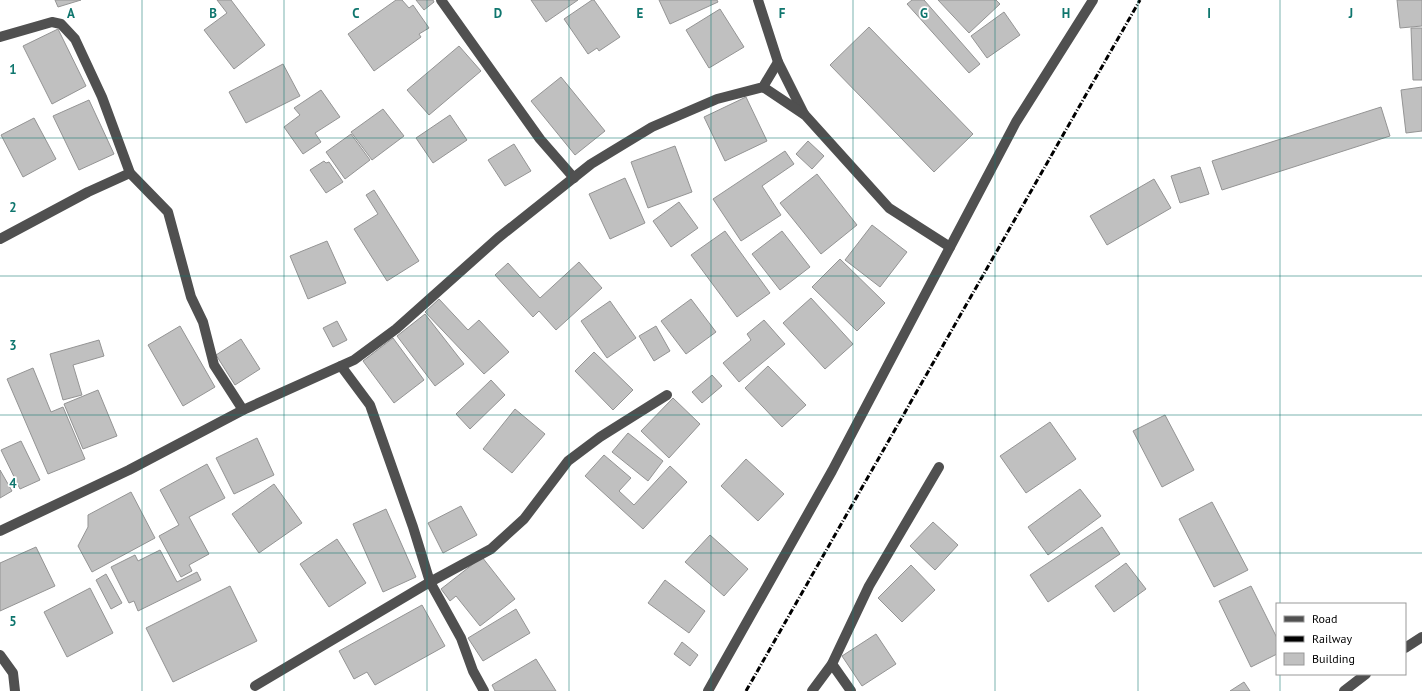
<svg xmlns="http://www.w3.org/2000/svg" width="1422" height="691" viewBox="0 0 1422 691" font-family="'PT Sans',sans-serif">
	<rect width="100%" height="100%" fill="#fff"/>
	<g fill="#c0c0c0" stroke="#949494">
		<polygon points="55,0 81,0 58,7"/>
		<polygon points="217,0 231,0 265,45 234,69 204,30 227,13"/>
		<polygon points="396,0 402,0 409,8 413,5 429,28 419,34 421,37 374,71 348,34"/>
		<polygon points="416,0 433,0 434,2 424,10"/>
		<polygon points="531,0 578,0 546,22"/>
		<polygon points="592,0 594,0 620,37 599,51 597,48 588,54 564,19"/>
		<polygon points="659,0 717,0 718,2 670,24"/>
		<polygon points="912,0 924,0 980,64 969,73 907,4"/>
		<polygon points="938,0 996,0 1000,4 969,33"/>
		<polygon points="1397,0 1422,0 1422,26 1400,28"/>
		<polygon points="720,9 744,47 709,68 686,30"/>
		<polygon points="1004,12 1020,35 987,58 971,36"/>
		<polygon points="869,27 973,134 934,172 830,65"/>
		<polygon points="1411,28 1422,28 1422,80 1413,80"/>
		<polygon points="58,29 86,86 52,104 23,46"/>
		<polygon points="459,46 481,71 429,115 407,90"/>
		<polygon points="283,64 300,96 246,123 229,92"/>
		<polygon points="561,77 605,131 575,155 531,101"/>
		<polygon points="1422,87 1422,131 1406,133 1401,90"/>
		<polygon points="321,90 340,117 315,133 321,142 303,154 284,127 300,115 294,108"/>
		<polygon points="746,97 767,141 725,161 704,117"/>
		<polygon points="89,100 114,154 79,170 53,116"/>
		<polygon points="1381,107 1390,136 1222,190 1212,161"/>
		<polygon points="383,109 404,136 372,160 351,132"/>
		<polygon points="450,115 467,140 433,163 416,138"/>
		<polygon points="34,118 56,159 23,177 1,135"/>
		<polygon points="351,134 370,160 345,179 326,152"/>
		<polygon points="808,141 824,156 812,169 796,154"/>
		<polygon points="514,144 531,171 505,186 488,160"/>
		<polygon points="675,146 692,192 648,208 631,162"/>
		<polygon points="785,151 794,164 762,186 781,215 741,241 713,199"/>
		<polygon points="324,161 326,163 329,162 343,182 326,193 310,170"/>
		<polygon points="1200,167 1209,194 1180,203 1171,176"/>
		<polygon points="817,174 857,225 821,254 780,203"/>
		<polygon points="625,178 645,223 610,239 589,194"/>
		<polygon points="1154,179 1171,208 1107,245 1090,216"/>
		<polygon points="374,190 419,261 387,281 354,229 378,214 366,195"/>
		<polygon points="679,202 698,228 671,247 653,221"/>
		<polygon points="872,225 907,252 880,287 845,260"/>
		<polygon points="725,231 770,293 737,317 691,255"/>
		<polygon points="782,231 810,267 780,290 752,254"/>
		<polygon points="327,241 346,283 308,299 290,256"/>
		<polygon points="840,259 885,303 857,331 812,287"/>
		<polygon points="579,262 602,288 556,330 539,311 533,317 495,275 508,263 540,298"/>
		<polygon points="811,298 853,344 825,369 783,323"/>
		<polygon points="439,299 468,330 479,320 509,352 484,374 425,312"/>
		<polygon points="691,299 716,332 686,354 661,321"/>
		<polygon points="610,301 636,338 607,358 581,321"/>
		<polygon points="425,314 464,364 435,386 397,336"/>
		<polygon points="764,320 785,344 739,382 723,363 751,340 747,334"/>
		<polygon points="337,321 347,340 333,347 323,328"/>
		<polygon points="180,326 215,387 183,406 148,345"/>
		<polygon points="656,326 670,351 654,361 639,336"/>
		<polygon points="393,338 424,380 394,403 363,361"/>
		<polygon points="241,339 260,369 235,385 216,355"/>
		<polygon points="99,340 104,356 73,365 82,395 63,400 50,354"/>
		<polygon points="594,352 633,390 613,410 575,371"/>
		<polygon points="768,366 806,405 782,427 745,388"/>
		<polygon points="33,368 51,412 63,407 85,459 48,474 7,379"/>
		<polygon points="712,375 722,386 702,403 692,392"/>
		<polygon points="491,380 505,395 470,429 456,414"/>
		<polygon points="98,390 117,436 83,449 64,404"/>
		<polygon points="673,398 700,424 669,458 641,431"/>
		<polygon points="515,409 545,434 512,473 483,449"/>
		<polygon points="1165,415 1194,470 1162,487 1133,431"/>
		<polygon points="1050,422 1076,459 1026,493 1000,456"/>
		<polygon points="628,433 663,461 648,481 612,452"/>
		<polygon points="257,438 274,475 234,494 216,458"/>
		<polygon points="21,441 40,480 20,489 1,450"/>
		<polygon points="604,455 631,478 619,491 634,505 670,466 687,482 643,529 585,476"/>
		<polygon points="746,459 784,494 758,521 721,486"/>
		<polygon points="207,464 225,498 189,517 209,554 189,565 192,571 181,577 159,536 179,525 160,490"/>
		<polygon points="0,470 12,491 0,498"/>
		<polygon points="274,484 302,523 259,553 232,514"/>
		<polygon points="1080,489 1101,516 1048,555 1028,527"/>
		<polygon points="131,492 155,538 92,572 78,546 88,527 88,515"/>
		<polygon points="1212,502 1248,570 1214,587 1179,519"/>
		<polygon points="461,506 477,535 443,553 428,523"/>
		<polygon points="386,509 416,577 383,592 353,524"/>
		<polygon points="933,522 958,545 935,570 910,546"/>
		<polygon points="1102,527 1120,554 1048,602 1030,575"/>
		<polygon points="710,535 748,569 724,596 685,562"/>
		<polygon points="337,539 366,583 329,607 300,564"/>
		<polygon points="36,547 55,586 0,611 0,563"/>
		<polygon points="160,550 177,582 197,572 201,580 138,611 134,601 129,603 111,567 135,555 138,561"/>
		<polygon points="482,557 515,599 480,626 456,596 450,601 441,589"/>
		<polygon points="1126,563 1146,589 1114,612 1095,586"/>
		<polygon points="911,565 935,590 902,622 878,598"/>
		<polygon points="106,574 122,603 111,609 96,580"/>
		<polygon points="665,580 705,611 689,633 648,603"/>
		<polygon points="230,586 257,641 173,682 146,628"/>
		<polygon points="1251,586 1277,638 1277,654 1251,667 1219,601"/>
		<polygon points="90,588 113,633 67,657 44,612"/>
		<polygon points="422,605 445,646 375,685 367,672 354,679 339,651"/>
		<polygon points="516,609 530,633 483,661 468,638"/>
		<polygon points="876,634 896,664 862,686 842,656"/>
		<polygon points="682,642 698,655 690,666 674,654"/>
		<polygon points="536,659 556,691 495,691 492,685"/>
		<polygon points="1244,682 1250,691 1230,691"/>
	</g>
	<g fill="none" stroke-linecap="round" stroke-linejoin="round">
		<g stroke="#505050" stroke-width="10">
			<polyline points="441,0 540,139 574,178"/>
			<polyline points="758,0 778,62 804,114"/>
			<polyline points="0,37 52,22 61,24 75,39 102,97 130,173 168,212 191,297 203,322 214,365 243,410"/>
			<polyline points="763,87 805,115 889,208 950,247"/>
			<polyline points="0,239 88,192 130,173"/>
			<polyline points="341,366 370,405 413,527 430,582 461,638 473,671 484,691"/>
			<polyline points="0,531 129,470 243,410 354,360 396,329 498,238 591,164 652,127 717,99 763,87 778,62"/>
			<polyline points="1405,648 1422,637"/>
			<polyline points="0,655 13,673 15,691"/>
			<polyline points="832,664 851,691"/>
			<polyline points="255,686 430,582 491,549 524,519 568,461 600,437 667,395"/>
			<polyline points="708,691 832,471 1016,122 1093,0"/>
			<polyline points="812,691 832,664 869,586 939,467"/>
			<polyline points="1344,691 1366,674"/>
		</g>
		<polyline stroke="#000" stroke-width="3" stroke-dasharray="6 2 1 2" stroke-linecap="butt" points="746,691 1140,0"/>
	</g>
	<path fill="none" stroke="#0f766e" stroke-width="1" stroke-opacity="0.55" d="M142,0V691M284,0V691M427,0V691M569,0V691M711,0V691M853,0V691M995,0V691M1138,0V691M1280,0V604M0,138H1422M0,276H1422M0,415H1422M0,553H1422M1280,674V691"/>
	<g font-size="13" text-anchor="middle" font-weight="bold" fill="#0f766e" stroke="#fff" stroke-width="3.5" stroke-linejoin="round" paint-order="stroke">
		<text x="71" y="18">A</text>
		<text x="213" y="18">B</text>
		<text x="356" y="18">C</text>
		<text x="498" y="18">D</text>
		<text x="640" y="18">E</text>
		<text x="782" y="18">F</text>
		<text x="924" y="18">G</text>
		<text x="1066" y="18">H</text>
		<text x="1209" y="18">I</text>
		<text x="1351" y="18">J</text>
		<text x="13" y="74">1</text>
		<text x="13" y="212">2</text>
		<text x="13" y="350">3</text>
		<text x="13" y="488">4</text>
		<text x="13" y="626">5</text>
	</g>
	<rect x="1276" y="603" width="130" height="72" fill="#ffffff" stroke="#999999"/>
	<rect x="1284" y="616" width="20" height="6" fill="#505050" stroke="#999999"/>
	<text x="1312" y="623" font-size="12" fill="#000000">Road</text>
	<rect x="1284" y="636" width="20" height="6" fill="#000000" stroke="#999999"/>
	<text x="1312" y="643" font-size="12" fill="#000000">Railway</text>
	<rect x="1284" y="653" width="20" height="12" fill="#c0c0c0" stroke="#999999"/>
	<text x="1312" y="663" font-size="12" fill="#000000">Building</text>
</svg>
